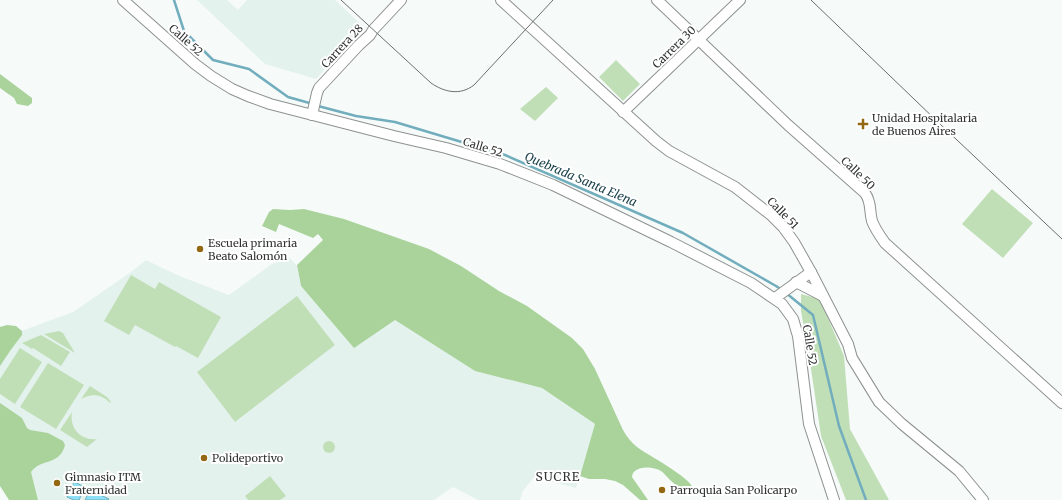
<svg xmlns="http://www.w3.org/2000/svg" width="1062" height="500" viewBox="0 0 1062 500" font-family="Merriweather,serif">
	<rect width="100%" height="100%" fill="#f6fbfa"/>
	<g fill="#e4f2ee">
		<polygon points="197,0 227,0 238,10 247,0 335,0 364,27 316,79 265,64"/>
		<polygon points="289,257 297,266 301,287 395,320 475,371 542,388 596,425 576,488 534,477 523,491 520,500 478,500 453,487 434,500 38,500 28,461 0,421 0,353 13,334 73,312 131,272 146,260 177,275 229,295 272,264"/>
	</g>
	<g fill="#c1dfb7">
		<polygon points="616,60 640,84 623,101 599,77"/>
		<polygon points="546,87 558,98 535,121 520,109"/>
		<polygon points="992,189 1033,223 1003,258 962,224"/>
		<polygon points="131,275 155,289 159,282 221,317 198,358 176,346 175,347 135,325 129,335 104,321"/>
		<polygon points="801,294 820,299 844,356 850,429 889,500 846,500 821,436 811,369 801,311"/>
		<polygon points="297,296 335,345 235,422 197,372"/>
		<polygon points="59,331 63,333 75,353 44,334"/>
		<polygon points="41,335 70,352 61,366 33,348 32,349 22,343"/>
		<polygon points="20,348 42,362 15,404 0,394 0,379"/>
		<polygon points="48,363 84,385 56,429 20,407"/>
		<path d="M90,386L107,397L111,402L110,403C102,394 91,393 81,399Z"/>
		<path d="M72,412C69,428 81,441 97,439L87,447L60,430Z"/>
		<circle cx="329" cy="447" r="6"/>
		<polygon points="270,476 286,496 280,500 248,500 245,496"/>
	</g>
	<g fill="#aad39b">
		<polygon points="0,74 32,98 32,103 28,106 17,104 14,98 0,88"/>
		<path d="M273,209L290,210L304,209L344,219L429,249L461,266L499,291L527,306L572,338L583,349L595,369L623,430C627,437 631,442 637,447C644,453 696,480 693,490C693,491 692,491 691,492C683,490 675,485 670,480C667,477 664,473 661,471C653,466 633,465 632,477L648,500H640L623,485L615,481L605,479H589L580,476L595,424L542,388L475,371L395,320L354,348L301,286L297,265L323,240L318,234L313,238L279,224L276,232L262,226L269,212Z"/>
		<polygon points="7,325 16,326 22,331 22,335 10,351 0,366 0,327"/>
		<path d="M0,403L22,418L27,428L30,430L48,433L63,441L65,445C60,466 41,458 31,472L38,500H9L0,486Z"/>
	</g>
	<g fill="#8ce1f7" stroke="#71adbc">
		<polygon points="74,482 85,487 79,500 74,500 67,497"/>
		<polygon points="90,490 109,499 108,500 85,500"/>
	</g>
	<g fill="none" stroke-linecap="round" stroke-linejoin="round">
		<g stroke="#71adbc" stroke-width="2.5">
			<polyline points="174,0 184,31 213,60 249,69 288,97 313,104"/>
			<polyline points="318,106 356,116 395,122 505,155 683,233 776,286 782,290"/>
			<polyline points="786,293 813,315 839,426 866,500"/>
		</g>
		<defs>
			<g id="secondary">
				<polyline points="123,0 195,64 211,76 232,89 248,96 270,104 394,136 446,148 500,164 553,185 671,242 751,283 782,304 793,319 798,336 809,424 834,500"/>
				<polyline points="501,0 656,141 669,151 735,187 771,215 783,227 794,242 811,272 848,344 852,358 879,402 902,424 959,471 983,500"/>
				<path d="M657,0L788,125L865,193C872,203 869,210 872,221C875,229 880,236 885,243L1062,403"/>
				<polyline points="623,112 740,0"/>
				<polyline points="312,115 317,93 319,88 359,45 370,35 373,30 401,0"/>
				<polyline points="796,282 823,296"/>
				<polyline points="775,298 811,272"/>
			</g>
		</defs>
		<use href="#secondary" stroke="#8d918f" stroke-width="12"/>
		<use href="#secondary" stroke="#fff" stroke-width="10"/>
		<g stroke="#6c6e6e" stroke-width="1">
			<path d="M341,0L431,83C444,92 460,96 474,85L553,0"/>
			<polyline points="811,0 940,124 1062,239"/>
		</g>
	</g>
	<g fill="#926812" stroke="#fff" stroke-width="1.5">
		<path d="M861 118h4v4h4v4h-4v4h-4v-4h-4v-4h4z"/>
		<circle cx="200" cy="249" r="4"/>
		<circle cx="204" cy="458" r="4"/>
		<circle cx="57" cy="483" r="4"/>
		<circle cx="662" cy="490" r="4"/>
	</g>
	<g text-anchor="middle" dominant-baseline="central" stroke-width="4" stroke-linejoin="round" paint-order="stroke">
		<g font-size="11" fill="#323333" stroke="#fff">
			<text transform="translate(186 40) rotate(41)">Calle 52</text>
			<text transform="translate(342 46) rotate(-47)">Carrera 28</text>
			<text transform="translate(674 47) rotate(-44)">Carrera 30</text>
			<text transform="translate(483 147) rotate(17)">Calle 52</text>
			<text transform="translate(858 173) rotate(44)">Calle 50</text>
			<text transform="translate(783 213) rotate(46)">Calle 51</text>
			<text transform="translate(810 345) rotate(81)">Calle 52</text>
		</g>
		<g font-size="11" fill="#323333" stroke="#fff" text-anchor="start">
			<text x="872" y="118">Unidad Hospitalaria<tspan x="872" dy="13">de Buenos Aires</tspan></text>
			<text x="208" y="243">Escuela primaria<tspan x="208" dy="13">Beato Salomón</tspan></text>
			<text x="212" y="458">Polideportivo</text>
			<text x="65" y="477">Gimnasio ITM<tspan x="65" dy="13">Fraternidad</tspan></text>
			<text x="670" y="490">Parroquia San Policarpo</text>
		</g>
		<g font-size="12" font-style="italic" fill="#1b424c" stroke="#fff">
			<text transform="translate(581 179) rotate(23)">Quebrada Santa Elena</text>
		</g>
		<g font-size="12" letter-spacing="1" fill="#323333" stroke="#fff">
			<text x="558" y="476">SUCRE</text>
		</g>
	</g>
</svg>
